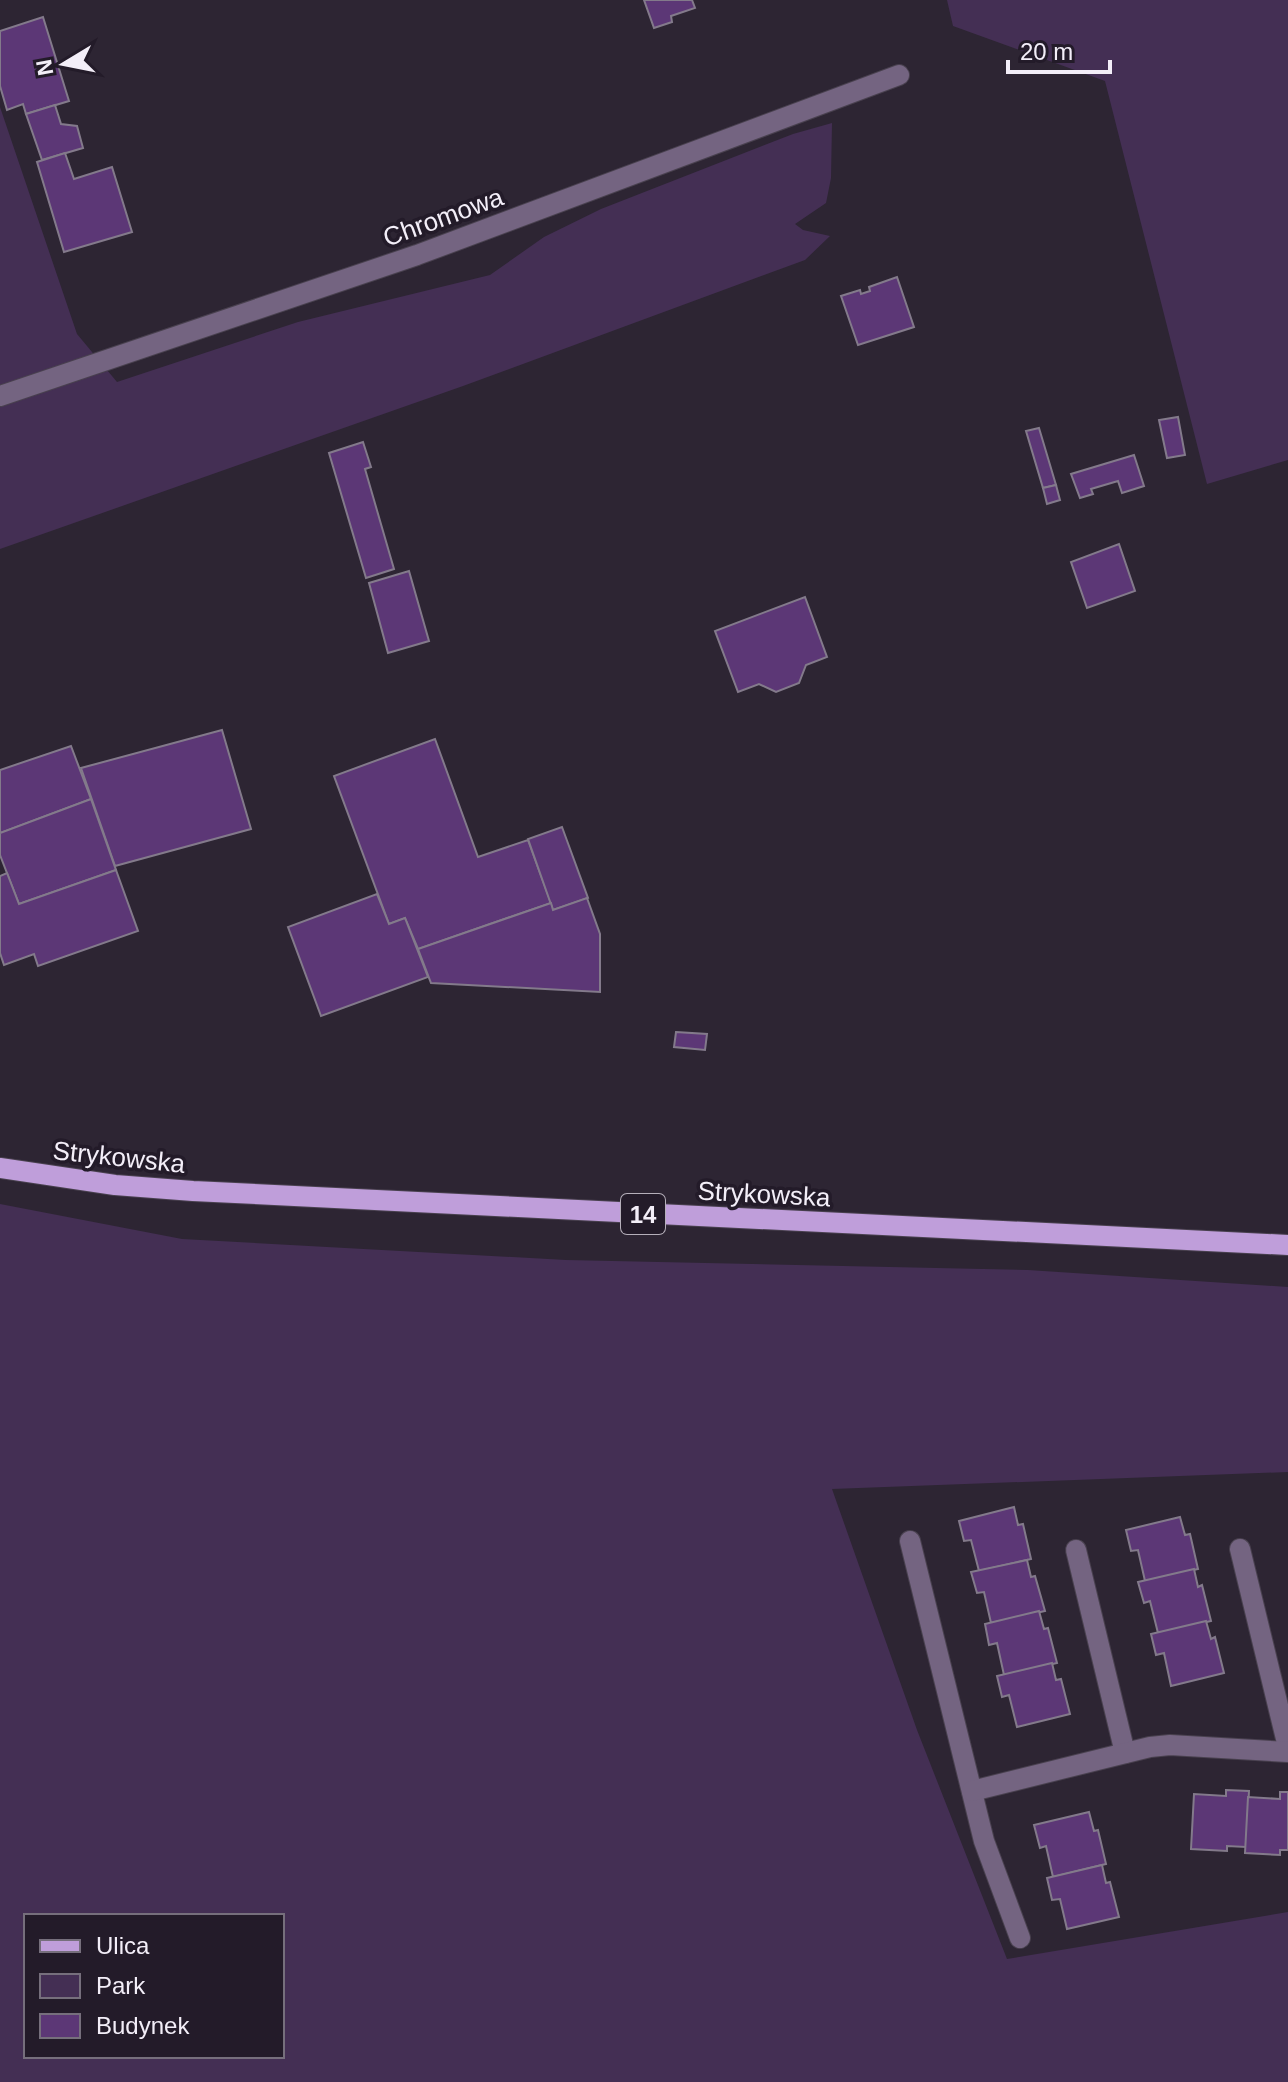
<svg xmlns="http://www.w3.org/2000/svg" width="1288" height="2082" viewBox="0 0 1288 2082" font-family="Arial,sans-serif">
	<rect width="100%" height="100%" fill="#2d2533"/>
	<g fill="#442f54" fill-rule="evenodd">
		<polygon points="947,0 1288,0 1288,460 1207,484 1105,81 953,26"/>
		<polygon points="0,107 77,334 117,382 298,322 490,275 544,237 601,209 793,134 832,123 831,178 826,203 795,224 803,230 830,236 805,260 463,386 0,549"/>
		<path d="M0,1204L182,1239L566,1260L1028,1270L1288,1287V1472L832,1489L917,1730L1007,1959L1288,1912V2082H0ZM26,1916H282V2056H26Z"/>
	</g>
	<g fill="#5c3776" stroke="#837a8b" stroke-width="2">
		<polygon points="644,0 692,0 695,8 671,16 672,22 654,28"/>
		<polygon points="43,17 69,101 26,114 23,104 7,110 0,86 0,31"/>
		<polygon points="55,105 61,124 77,126 83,148 42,160 26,114"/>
		<polygon points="65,153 74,179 112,167 132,232 64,252 37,162"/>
		<polygon points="897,277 914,327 858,345 841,296 860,290 861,294 870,291 869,287"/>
		<polygon points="1178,417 1185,455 1167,458 1159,420"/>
		<polygon points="1039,428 1056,485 1043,488 1026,431"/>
		<polygon points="363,442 371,467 365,469 394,569 366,578 329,453"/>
		<polygon points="1134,455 1144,486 1122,493 1118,481 1091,489 1093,494 1080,498 1071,474"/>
		<polygon points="1056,485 1060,500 1047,504 1043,488"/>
		<polygon points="1119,544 1135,591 1087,608 1071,562"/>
		<polygon points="409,571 429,641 388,653 369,583"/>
		<polygon points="805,597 827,657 806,665 799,683 776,692 759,684 738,692 715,631"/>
		<polygon points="222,730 251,829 115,866 81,768"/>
		<polygon points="435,739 478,857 528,840 551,903 418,949 405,918 389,924 334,776"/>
		<polygon points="71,746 91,799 0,833 0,770"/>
		<polygon points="91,799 116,870 19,904 0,855 0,833"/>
		<polygon points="562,827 588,898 553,910 528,839"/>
		<polygon points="116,870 138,931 38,966 34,954 4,965 0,953 0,876 7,873 19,904"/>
		<polygon points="377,894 389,924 405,918 428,977 321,1016 288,927"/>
		<polygon points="587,898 600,934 600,992 431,983 418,949 551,903 553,910"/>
		<polygon points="676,1032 707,1034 705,1050 674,1047"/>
		<polygon points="1014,1507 1018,1525 1023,1524 1031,1559 979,1571 971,1540 964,1541 959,1521"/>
		<polygon points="1180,1517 1185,1535 1190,1534 1198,1569 1145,1581 1138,1550 1131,1551 1126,1530"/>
		<polygon points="1027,1560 1031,1577 1035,1576 1045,1611 991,1623 984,1592 977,1593 971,1572"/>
		<polygon points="1194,1569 1198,1587 1202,1585 1211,1621 1158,1633 1150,1601 1144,1603 1138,1582"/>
		<polygon points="1039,1611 1044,1629 1048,1628 1057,1663 1004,1675 997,1643 989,1645 985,1624"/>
		<polygon points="1206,1621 1211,1639 1215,1637 1224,1673 1171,1686 1164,1653 1156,1655 1151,1634"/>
		<polygon points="1052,1663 1056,1680 1061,1679 1070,1714 1017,1727 1009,1695 1002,1697 997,1676"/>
		<polygon points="1226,1790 1249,1791 1246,1847 1227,1846 1227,1851 1191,1849 1194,1794 1226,1796"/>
		<polygon points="1280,1792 1288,1792 1288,1850 1280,1850 1280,1855 1245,1853 1248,1797 1280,1799"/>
		<polygon points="1089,1812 1094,1831 1098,1830 1106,1864 1053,1877 1046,1846 1040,1848 1034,1825"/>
		<polygon points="1102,1865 1106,1883 1110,1882 1119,1917 1067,1929 1060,1899 1052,1900 1047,1878"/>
	</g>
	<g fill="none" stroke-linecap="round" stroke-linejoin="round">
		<defs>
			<g id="minor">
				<polyline points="0,396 417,255 899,75"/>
				<polyline points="910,1541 984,1841 1020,1938"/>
				<polyline points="1240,1549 1288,1747"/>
				<polyline points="1076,1550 1125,1753"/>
				<polyline points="972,1791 1150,1747 1170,1745 1288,1752"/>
			</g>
			<polyline id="major" points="0,1168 115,1185 193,1191 1288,1245"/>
		</defs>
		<use href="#minor" stroke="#49414f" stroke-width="22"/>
		<use href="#major" stroke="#49414f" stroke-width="22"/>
		<use href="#minor" stroke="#746481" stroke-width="20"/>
		<use href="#major" stroke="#bf9eda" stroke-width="20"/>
	</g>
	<g text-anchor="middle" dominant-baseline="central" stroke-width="7" stroke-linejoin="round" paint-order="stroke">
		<rect fill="#231b29" stroke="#b5afba" stroke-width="2" x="621" y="1194" width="44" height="40" rx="6"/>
		<g font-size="24" font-weight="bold" fill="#f3eef8">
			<text x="643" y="1214">14</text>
		</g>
		<g font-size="26" fill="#f3eef8" stroke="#231b29">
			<text transform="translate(443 217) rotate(-20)">Chromowa</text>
			<text transform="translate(119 1157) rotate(6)">Strykowska</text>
			<text transform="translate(764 1194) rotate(3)">Strykowska</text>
		</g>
	</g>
	<rect x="24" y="1914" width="260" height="144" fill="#231b29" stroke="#766f7c" stroke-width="2"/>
	<rect x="40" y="1940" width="40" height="12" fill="#bf9eda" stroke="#766f7c" stroke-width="2"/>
	<text x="96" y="1954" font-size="24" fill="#f3eef8">Ulica</text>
	<rect x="40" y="1974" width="40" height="24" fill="#442f54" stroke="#766f7c" stroke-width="2"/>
	<text x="96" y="1994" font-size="24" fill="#f3eef8">Park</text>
	<rect x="40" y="2014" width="40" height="24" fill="#5c3776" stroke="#766f7c" stroke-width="2"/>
	<text x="96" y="2034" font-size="24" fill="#f3eef8">Budynek</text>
	<g transform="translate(64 64) rotate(260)" stroke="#231b29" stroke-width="6" paint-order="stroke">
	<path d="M0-6L14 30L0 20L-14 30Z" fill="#f3eef8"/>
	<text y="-12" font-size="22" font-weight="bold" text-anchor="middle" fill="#f3eef8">N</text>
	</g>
	<path d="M1008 60v12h102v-12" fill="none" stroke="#f3eef8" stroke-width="4"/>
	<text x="1020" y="60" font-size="24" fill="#f3eef8" stroke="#231b29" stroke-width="6" paint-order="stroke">20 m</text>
</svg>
